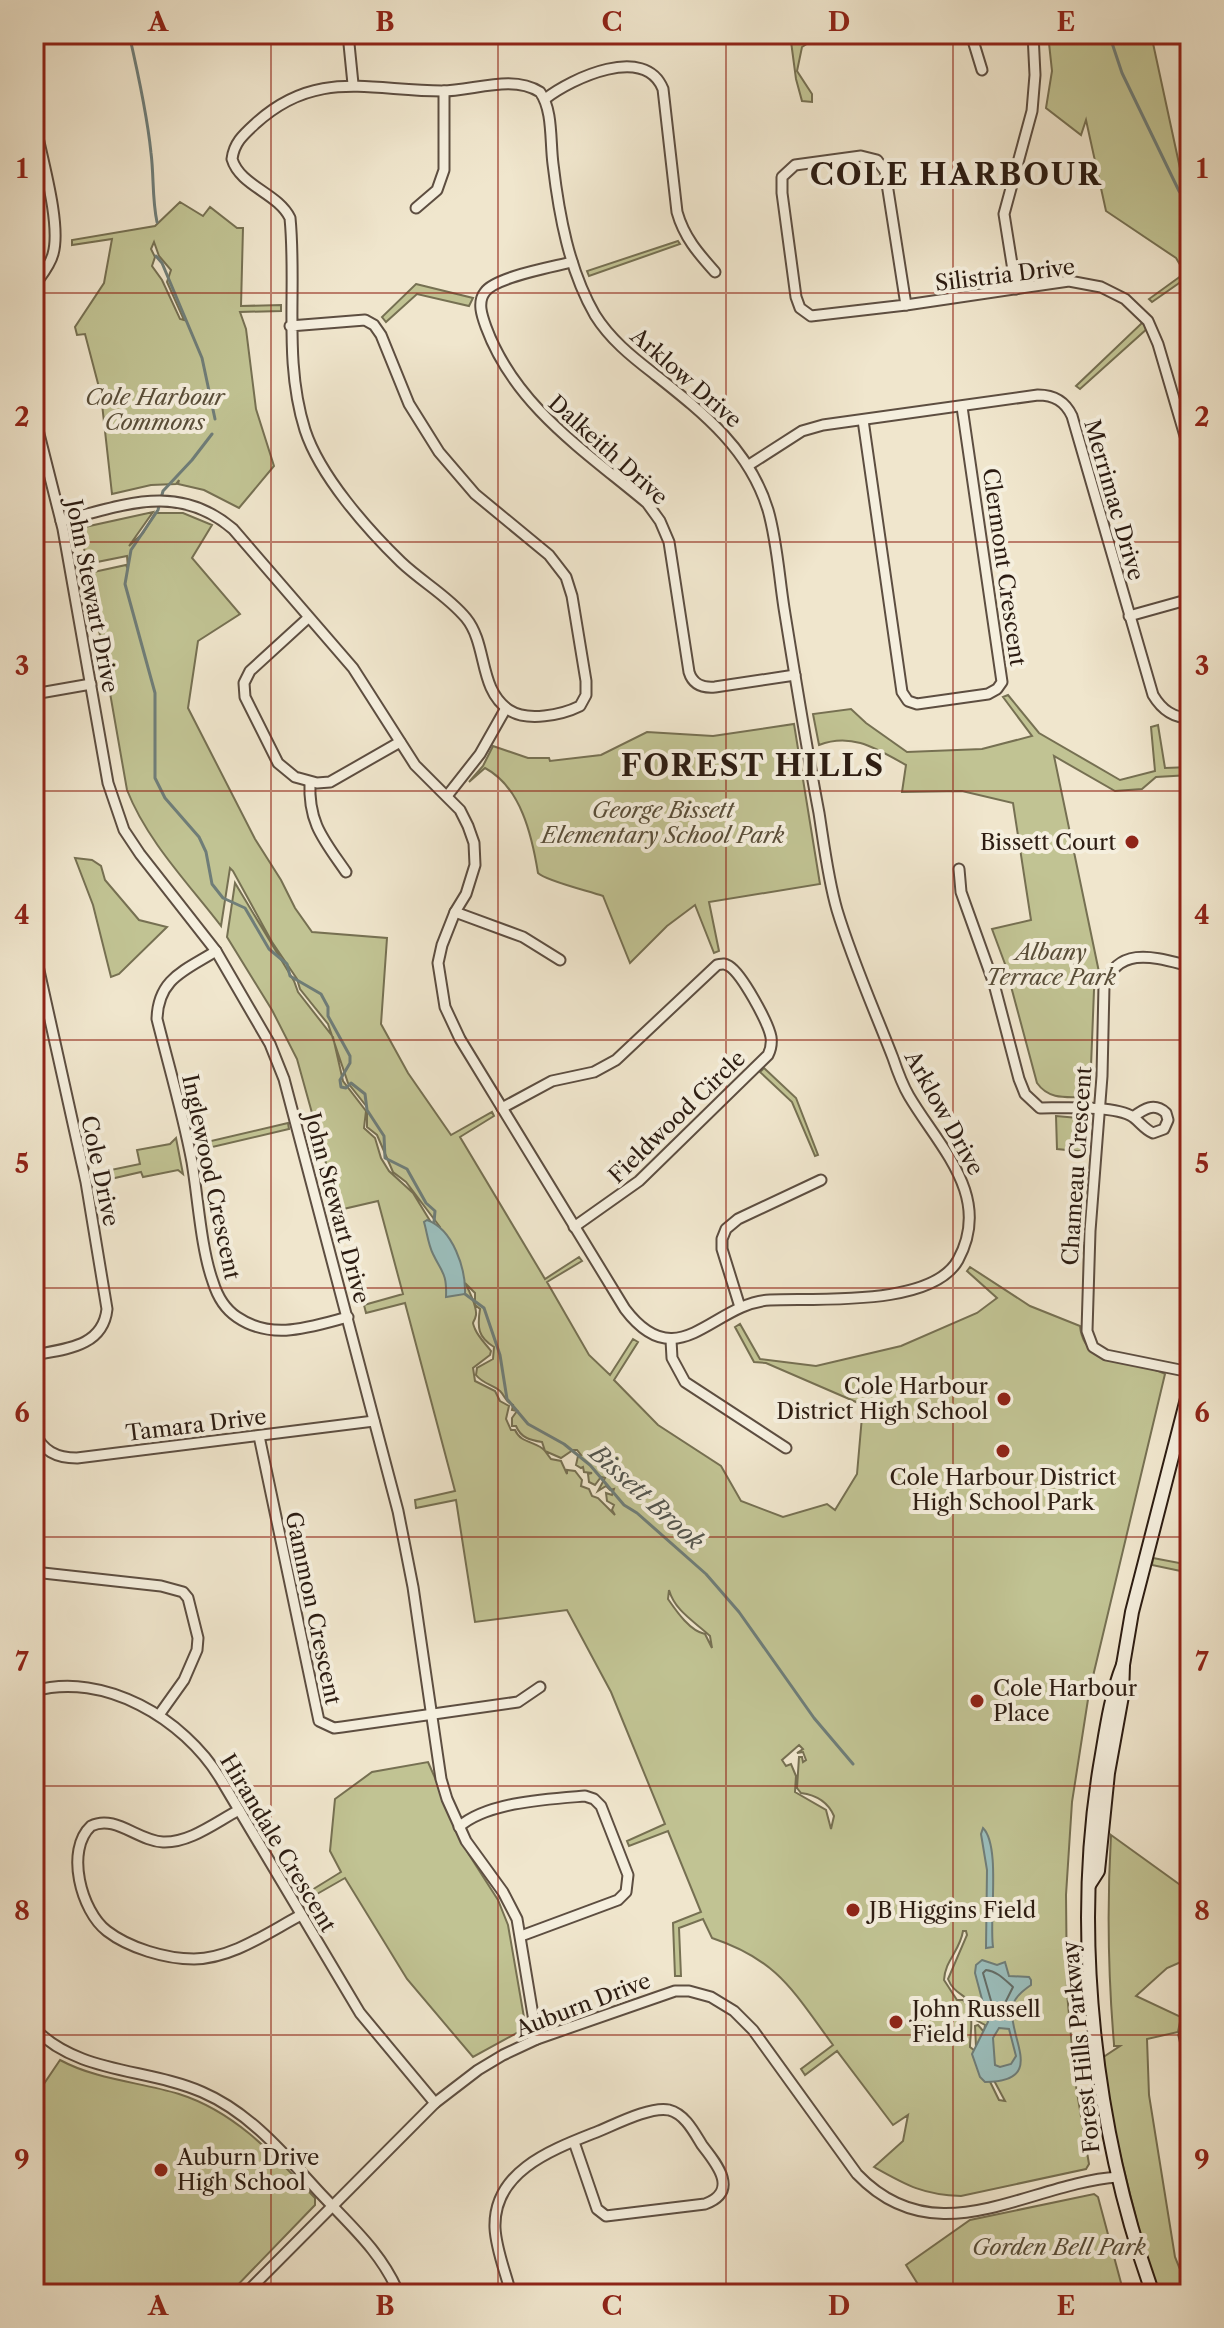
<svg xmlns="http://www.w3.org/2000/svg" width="1224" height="2328" viewBox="0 0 1224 2328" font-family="'Libre Caslon Text',serif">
	<rect width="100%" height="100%" fill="#f0e6cd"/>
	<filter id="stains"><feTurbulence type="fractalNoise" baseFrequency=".0025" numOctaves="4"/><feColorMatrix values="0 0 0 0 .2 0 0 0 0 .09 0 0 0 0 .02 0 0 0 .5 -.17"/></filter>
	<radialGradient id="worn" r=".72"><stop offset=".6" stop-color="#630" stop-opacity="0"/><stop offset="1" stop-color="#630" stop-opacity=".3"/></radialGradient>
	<g fill="#c1c393" stroke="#767052" stroke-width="2" fill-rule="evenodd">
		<polygon points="790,34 834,34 836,42 818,37 802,47 797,71 812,94 812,102 802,101 796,79"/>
		<polygon points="1048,34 1151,34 1183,182 1190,192 1190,279 1185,279 1152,302 1149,299 1185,273 1176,258 1106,211 1086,120 1081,135 1046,108 1052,71"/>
		<polygon points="34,175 44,231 44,234 34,235"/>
		<path d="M180,202L203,216L210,207L237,228H243L241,306L281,305V311L240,312L246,329L256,409L274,466L239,508L204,490L178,484L179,480L176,484L151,485L112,494L101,395L85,334L77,335L75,327L104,283L112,239L72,245V240L155,226ZM154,242L159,256L171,270L167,282L184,320L180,319L162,280L152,266L155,257L151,249Z"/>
		<polygon points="678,241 680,244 589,276 587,271"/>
		<polygon points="416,284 473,298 469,306 417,294 386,322 382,317"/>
		<polygon points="1145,320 1149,327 1080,389 1076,386"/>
		<path d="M153,512L129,546L143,533L155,513H183L212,525L192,558L240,614L198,641L188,708L255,839L281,880L295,908L312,932L387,938L381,1024L408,1073L451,1135L492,1112L494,1116L460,1137L545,1279L579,1257L582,1261L547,1282L589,1355L610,1375L633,1339L638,1342L614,1380L658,1425L721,1466L741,1501L783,1517L827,1504L835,1510L857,1474L863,1405L766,1363L754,1362L735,1327L740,1324L760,1359L816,1366L901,1346L977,1313L997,1298L967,1271L970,1267L1030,1306L1080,1326C1084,1370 1137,1358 1165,1374L1089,1693L1072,1802L1066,1895L1067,1993L1075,2080L1089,2164L1086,2169L961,2196C923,2195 906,2185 874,2167L903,2141L908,2115L893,2125L837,2051L805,2075L801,2069L833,2045C793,1991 778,1960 712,1938L703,1919L679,1928L681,1976H675L673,1923L701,1912L668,1831L629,1846L627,1841L665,1824L611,1692L567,1610L475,1622L456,1500L416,1508L415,1500L455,1491L405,1303L366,1313L364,1305L403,1294L378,1201L339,1210L297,1059L272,1010L227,937L235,883L294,981L298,992L333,1037L343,1081L366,1111L364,1128L375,1138L381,1158L389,1171L413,1193L432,1224L440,1230V1227L406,1182L393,1172L377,1135L367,1127V1107L348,1083L328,1024L300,989L297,979L272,942L233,871L230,868L221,926C188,883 147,841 127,790L89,573L126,565L128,569L127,556L87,564L81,532L85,527ZM465,1283L475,1293V1305L480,1309C477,1328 478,1337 494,1347L493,1359L477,1368L476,1375C483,1384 492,1384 500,1391C506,1397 505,1402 513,1405L512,1410L517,1411L512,1418V1426H516C521,1438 530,1440 542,1442L545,1451C537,1441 521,1444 515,1430H511L506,1419L509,1406L500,1401L495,1391L475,1381L473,1368L490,1355L491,1351C485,1343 479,1338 475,1329C471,1319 474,1325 476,1315C477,1307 469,1290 465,1283ZM573,1450H577L581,1455L578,1456L576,1465L581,1468L583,1467L584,1472L592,1473L588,1474L589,1482L595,1485L601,1477L605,1478L598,1491L606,1486L610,1490L614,1489L612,1495L606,1493L607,1501L614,1505L612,1510L615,1515L598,1498L592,1496L589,1489L581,1486L582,1480L575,1471L567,1470V1474L561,1461L551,1459L545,1451L561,1458ZM669,1590C675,1611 694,1621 710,1636L712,1648L705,1634C690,1631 677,1612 668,1599ZM799,1745L803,1749L797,1753L803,1752L806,1760L803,1762L802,1757H799L797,1788L801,1793C816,1795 828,1802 834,1816L831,1829L826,1810L795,1792L796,1776L791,1764L786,1766L782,1760ZM963,1931H966L967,1935L948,1979C956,1999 972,1991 976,2020L985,2025L984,2032L978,2025L975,2026L976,2047L1005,2101L999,2100L975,2051L970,2047C970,2032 976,2012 963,2000H957L944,1980C945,1960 960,1951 963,1931Z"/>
		<path d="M1008,695L1039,733L1120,780L1155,771L1151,727L1158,725L1165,768L1190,767V775L1156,777L1142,789L1115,791L1054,756L1099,972L1094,990L1090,1092L1085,1097C1066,1097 1049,1100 1037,1083L1005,964L992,929L1031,920L1013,803L962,791L902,792L906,765C877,749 852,732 819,745L813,714L851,709L866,723L907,752L982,749L1032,736L1003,697Z"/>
		<path d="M794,724L820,884L709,902L719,951L714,953L695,905L667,926L630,963L603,896C589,891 546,881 538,873C532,836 521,787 485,768L469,782L483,766L493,746L528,758H549L550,761L601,755L647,732L713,736Z"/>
		<polygon points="75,858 92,860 101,866 105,880 139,920 167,927 119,974 111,977 93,905"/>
		<polygon points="764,1068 796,1098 818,1155 815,1156 792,1102 760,1072"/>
		<polygon points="1056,1116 1089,1119 1087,1152 1057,1149"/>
		<polygon points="288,1123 289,1129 195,1151 194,1145"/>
		<polygon points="176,1138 183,1174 178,1170 143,1177 141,1172 102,1181 101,1172 140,1164 137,1150 170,1144"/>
		<polygon points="1153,1558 1190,1565 1190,1573 1152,1565"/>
		<polygon points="428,1762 468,1853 498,1900 508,1925 525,2023 524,2029 473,2057 407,1979 345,1878 310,1898 307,1893 341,1872 330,1851 335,1799 372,1772"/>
		<path d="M1111,1835L1190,1892V1958L1167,1968L1136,1996L1181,2017L1178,2032L1147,2039L1149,2095L1175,2257L1190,2294H1155L1110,2114L1102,2058L1120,2046H1114V2044C1108,1974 1107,1905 1111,1835Z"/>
		<path d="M60,2060C97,2080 140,2082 179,2094C236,2112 275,2156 315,2198V2205L229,2294H34V2092L37,2094Z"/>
		<polygon points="1094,2194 1098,2197 1124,2294 924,2294 906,2265 970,2220"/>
	</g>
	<g fill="#9bbebc" stroke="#6f7d78" stroke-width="2" fill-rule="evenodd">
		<path d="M427,1220C453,1229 466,1269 465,1294L446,1297C447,1273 442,1273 433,1254C428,1244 427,1232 424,1222Z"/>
		<path d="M983,1828C1001,1846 989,1919 993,1947L986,1948L987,1870L981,1834Z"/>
		<path d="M982,1960L997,1965L1005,1962L1009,1976L1029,1977L1031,1980V1985C1022,1991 1012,1999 1012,2010C1010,2040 1046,2082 985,2082L980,2077L972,2054L988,2022L975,1973L976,1965ZM999,2028L1009,2029L1016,2056L1011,2064L1000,2067L995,2065L993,2038Z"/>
	</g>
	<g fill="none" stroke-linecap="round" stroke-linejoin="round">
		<path stroke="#646d67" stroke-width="2" d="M986,1970C997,1971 1005,1980 1013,1987L1004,2005V2017L1002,2020L996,2018L983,1973Z"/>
		<g stroke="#6f7d78" stroke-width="3">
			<path d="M129,34C138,73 147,113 151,153C154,176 152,199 157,222"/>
			<polyline points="1109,34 1122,73 1179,191 1190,206"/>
			<polyline points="156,256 162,263 202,358 215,419"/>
			<polyline points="212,434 192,460 163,491 158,510 131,550 125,584 155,693 155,778 165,798 199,837 206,852 212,884 223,898 245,908 269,949 287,964 290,976 321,994 328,1007 328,1016 350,1056 350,1063 340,1080 341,1087 346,1088 351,1083 365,1094 367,1110 384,1136 385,1158 407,1169 426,1203 435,1211 434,1222"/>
			<polyline points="465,1294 484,1308 500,1355 507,1399 528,1424 564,1444 590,1465 624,1505 637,1513 706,1574 739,1612 814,1718 853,1764"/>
		</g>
		<defs>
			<g id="minor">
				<polyline points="348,34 353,84"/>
				<polyline points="971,34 982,70"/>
				<path d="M545,99C572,78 645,44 663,89L677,212C684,237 698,253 715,272"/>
				<path d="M34,119C40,152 62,223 53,254C50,266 41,276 34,286"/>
				<polygon points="861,156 877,160 885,171 906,305 811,316 800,308 796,297 782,193 782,177 795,165"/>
				<polyline points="416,208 437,190 444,170 444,91"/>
				<path d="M572,262C553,267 495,277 485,292C477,302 482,316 486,327C515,406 585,451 647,503L660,521L669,542L689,672C693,685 703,688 715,687L795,675"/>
				<polyline points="1016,289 1004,214 1032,111 1035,75 1033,34"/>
				<polyline points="906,305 1069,281 1101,287 1125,299 1148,321 1158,344 1190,453"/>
				<polyline points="34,414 63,529 108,783 124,830 140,854 216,951 270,1044 284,1079 398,1511 413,1587 441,1779 447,1799 466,1841 503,1892 517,1919 537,2039"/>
				<polyline points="863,420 902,692 908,701 917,704 988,694 997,689 1002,682 962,407"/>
				<path d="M749,465L802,431L823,425L1038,395C1054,395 1065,401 1072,416L1153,695C1162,710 1173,718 1190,718"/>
				<path d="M61,521C124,505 178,482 233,529L353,668L415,765L460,810L468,826L474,843L475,865L466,894L455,912L442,945L438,963L445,1007L460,1039L625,1309C678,1379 713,1303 770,1300C816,1298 932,1307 958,1260C993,1196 939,1147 909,1096C902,1084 897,1070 893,1058C874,1009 852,960 837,910C828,879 824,845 819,813C806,745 795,676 784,608C779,576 777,541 768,510C749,448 702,412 653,373C631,356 610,339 595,315C569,270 559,215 553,164C550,141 553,110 540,92C512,74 473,91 442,91C370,91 316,68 255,124C243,135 234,143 232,159C240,186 278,193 290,218C297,289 283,360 305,430C320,476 367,529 401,562C422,582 448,596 466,618C488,645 478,689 509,710C527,722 562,715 580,706L586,695V681L572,596L566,577L549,555L475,494L439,452L409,404L381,335L374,325L365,320L290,326"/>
				<polyline points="1129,616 1190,599"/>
				<polyline points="308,618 250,671 244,683 245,697 278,763 295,777 317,783 330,782 400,742"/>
				<polyline points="34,694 91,684"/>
				<path d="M310,782C308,823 324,840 346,872"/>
				<polyline points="447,796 480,754 506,708"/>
				<path d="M959,869L961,892L994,984L1019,1079L1025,1094L1040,1108C1062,1108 1116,1105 1133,1117C1141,1123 1144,1129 1153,1133L1164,1129L1168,1120L1166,1113C1154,1102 1144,1109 1133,1117"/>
				<polyline points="455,912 523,937 560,960"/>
				<path d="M34,948L86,1182L107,1309C103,1347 65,1349 34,1355"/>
				<path d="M216,951C186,970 158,978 157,1019C169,1067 183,1114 192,1162C198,1198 201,1249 213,1282C217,1295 225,1309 237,1317C272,1341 310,1327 348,1317"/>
				<path d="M1190,966C1157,958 1119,944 1104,986L1102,1076L1090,1231L1087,1331L1093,1347L1106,1355L1190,1372"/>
				<path d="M502,1108L552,1081L594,1072L616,1060L717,965C723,964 723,963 729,966C742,974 768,1022 771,1037C772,1044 771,1049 768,1055L639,1181L574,1227"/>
				<polyline points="740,1307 722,1249 722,1239 726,1229 738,1219 821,1180"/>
				<polyline points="671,1340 672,1358 685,1382 786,1448"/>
				<path d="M34,1432C43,1451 56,1458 77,1458L374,1421"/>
				<polyline points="259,1436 319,1721 334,1728 342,1727 518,1702 540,1687"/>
				<polyline points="34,1572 161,1586 183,1592 188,1598 198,1638 197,1650 184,1680 159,1715"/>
				<path d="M34,1691C104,1671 184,1719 220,1778L360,2013L435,2103"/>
				<path d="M239,1810C216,1822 190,1843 163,1842C138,1841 115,1814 91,1826C65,1850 81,1911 107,1931C129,1948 166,1959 194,1959C233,1958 267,1933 301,1915"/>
				<path d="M459,1827C487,1802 548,1799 585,1796L594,1799L601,1806L628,1875L626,1892L618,1900L521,1936"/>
				<polyline points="1190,2017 1184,2035 1190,2062"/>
				<path d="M34,2028C78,2074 147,2068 202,2092C251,2113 286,2156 321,2194C351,2226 382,2253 399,2294"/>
				<path d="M245,2294L435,2103L478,2070L503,2055L537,2039L675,1991H689L711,1997L734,2011L753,2030L857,2174C937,2258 1028,2183 1118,2177"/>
				<path d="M511,2294C506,2273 496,2250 495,2228C493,2170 554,2149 599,2131C616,2124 651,2106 669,2110C685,2114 694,2132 702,2145C716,2163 740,2191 705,2204L606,2216L597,2209L574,2142"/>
			</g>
			<g id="secondary">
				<path d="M1123,1665C1110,1698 1106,1732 1100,1766C1072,1937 1095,2132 1153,2294"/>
				<polyline points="1089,1885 1098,1871 1108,1773 1122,1696 1123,1665 1132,1612 1190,1387"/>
			</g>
		</defs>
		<use href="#minor" stroke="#5d4e41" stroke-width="13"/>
		<use href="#secondary" stroke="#2c1c12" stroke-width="16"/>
		<use href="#minor" stroke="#f5efde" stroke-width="9"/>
		<use href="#secondary" stroke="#f5efde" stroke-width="12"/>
	</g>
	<path fill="none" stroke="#8f2418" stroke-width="2" stroke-opacity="0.55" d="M271,34V2294M498,34V2294M726,34V2294M953,34V2294M34,293H1190M34,542H1190M34,791H1190M34,1040H1190M34,1288H1190M34,1537H1190M34,1786H1190M34,2035H1190"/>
	<g fill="#8f2418" stroke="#f5efde" stroke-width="3">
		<circle cx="1132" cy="842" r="8"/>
		<circle cx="1004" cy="1399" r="8"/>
		<circle cx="1003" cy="1451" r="8"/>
		<circle cx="977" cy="1701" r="8"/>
		<circle cx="853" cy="1910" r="8"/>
		<circle cx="896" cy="2022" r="8"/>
		<circle cx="161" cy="2170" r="8"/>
	</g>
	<g text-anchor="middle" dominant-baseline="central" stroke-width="8" stroke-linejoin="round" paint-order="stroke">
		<g font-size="22" fill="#2c1c12" stroke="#f5efde">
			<text transform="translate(1005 275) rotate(-7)">Silistria Drive</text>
			<text transform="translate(686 378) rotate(41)">Arklow Drive</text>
			<text transform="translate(608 450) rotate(42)">Dalkeith Drive</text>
			<text transform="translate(1114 500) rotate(74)">Merrimac Drive</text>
			<text transform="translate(1004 567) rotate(82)">Clermont Crescent</text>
			<text transform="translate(92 596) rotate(79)">John Stewart Drive</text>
			<text transform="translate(944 1113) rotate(61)">Arklow Drive</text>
			<text transform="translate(677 1117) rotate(-44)">Fieldwood Circle</text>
			<text transform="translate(1077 1166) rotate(-86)">Chameau Crescent</text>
			<text transform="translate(100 1171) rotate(78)">Cole Drive</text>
			<text transform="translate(211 1177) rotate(78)">Inglewood Crescent</text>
			<text transform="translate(337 1208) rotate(75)">John Stewart Drive</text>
			<text transform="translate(196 1425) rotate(-7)">Tamara Drive</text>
			<text transform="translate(313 1608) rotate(78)">Gammon Crescent</text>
			<text transform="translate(278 1843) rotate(59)">Hirandale Crescent</text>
			<text transform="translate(583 2005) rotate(-21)">Auburn Drive</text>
			<text transform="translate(1081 2047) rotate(-96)">Forest Hills Parkway</text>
		</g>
		<g font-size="22" font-style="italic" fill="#594e39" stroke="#f5efde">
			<text x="155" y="397">Cole Harbour<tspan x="155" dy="25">Commons</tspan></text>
			<text x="663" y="810">George Bissett<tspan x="663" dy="25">Elementary School Park</tspan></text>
			<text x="1051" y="952">Albany<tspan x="1051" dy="25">Terrace Park</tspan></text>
			<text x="1059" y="2247">Gorden Bell Park</text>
		</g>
		<g font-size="22" fill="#2c1c12" stroke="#f5efde" text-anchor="start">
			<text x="1116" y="842" text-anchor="end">Bissett Court</text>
			<text x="988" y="1386" text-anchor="end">Cole Harbour<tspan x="988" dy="25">District High School</tspan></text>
			<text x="1003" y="1477" text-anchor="middle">Cole Harbour District<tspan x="1003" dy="25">High School Park</tspan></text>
			<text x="993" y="1688">Cole Harbour<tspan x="993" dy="25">Place</tspan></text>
			<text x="869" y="1910">JB Higgins Field</text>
			<text x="912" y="2009">John Russell<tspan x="912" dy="25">Field</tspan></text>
			<text x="177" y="2157">Auburn Drive<tspan x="177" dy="25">High School</tspan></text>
		</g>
		<g font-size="24" font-style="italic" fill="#53554e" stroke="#f5efde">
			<text transform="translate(647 1497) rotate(42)">Bissett Brook</text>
		</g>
		<g font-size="30" font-weight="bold" letter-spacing="2" fill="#2c1c12" stroke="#f5efde">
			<text x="956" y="174">COLE HARBOUR</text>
			<text x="753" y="765">FOREST HILLS</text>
		</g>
	</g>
	<rect width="1224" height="2328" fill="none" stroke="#f0e6cd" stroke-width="88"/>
	<rect x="44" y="44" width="1136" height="2240" fill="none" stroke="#8f2418" stroke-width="3"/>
	<g font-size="26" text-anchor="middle" font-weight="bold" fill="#8f2418">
		<text x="158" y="31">A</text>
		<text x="385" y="31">B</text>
		<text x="612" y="31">C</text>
		<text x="839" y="31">D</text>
		<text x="1066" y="31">E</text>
		<text x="22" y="178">1</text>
		<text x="1202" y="178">1</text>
		<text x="22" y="426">2</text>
		<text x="1202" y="426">2</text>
		<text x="22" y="675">3</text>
		<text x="1202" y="675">3</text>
		<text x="22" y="924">4</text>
		<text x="1202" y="924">4</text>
		<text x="22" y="1173">5</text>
		<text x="1202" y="1173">5</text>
		<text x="22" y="1422">6</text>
		<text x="1202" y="1422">6</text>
		<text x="22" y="1671">7</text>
		<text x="1202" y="1671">7</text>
		<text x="22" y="1920">8</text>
		<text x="1202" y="1920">8</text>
		<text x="22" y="2169">9</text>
		<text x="1202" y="2169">9</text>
		<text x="158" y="2315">A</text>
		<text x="385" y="2315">B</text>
		<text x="612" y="2315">C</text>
		<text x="839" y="2315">D</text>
		<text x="1066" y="2315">E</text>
	</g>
	<rect width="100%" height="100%" filter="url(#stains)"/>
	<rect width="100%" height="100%" fill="url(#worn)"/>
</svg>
